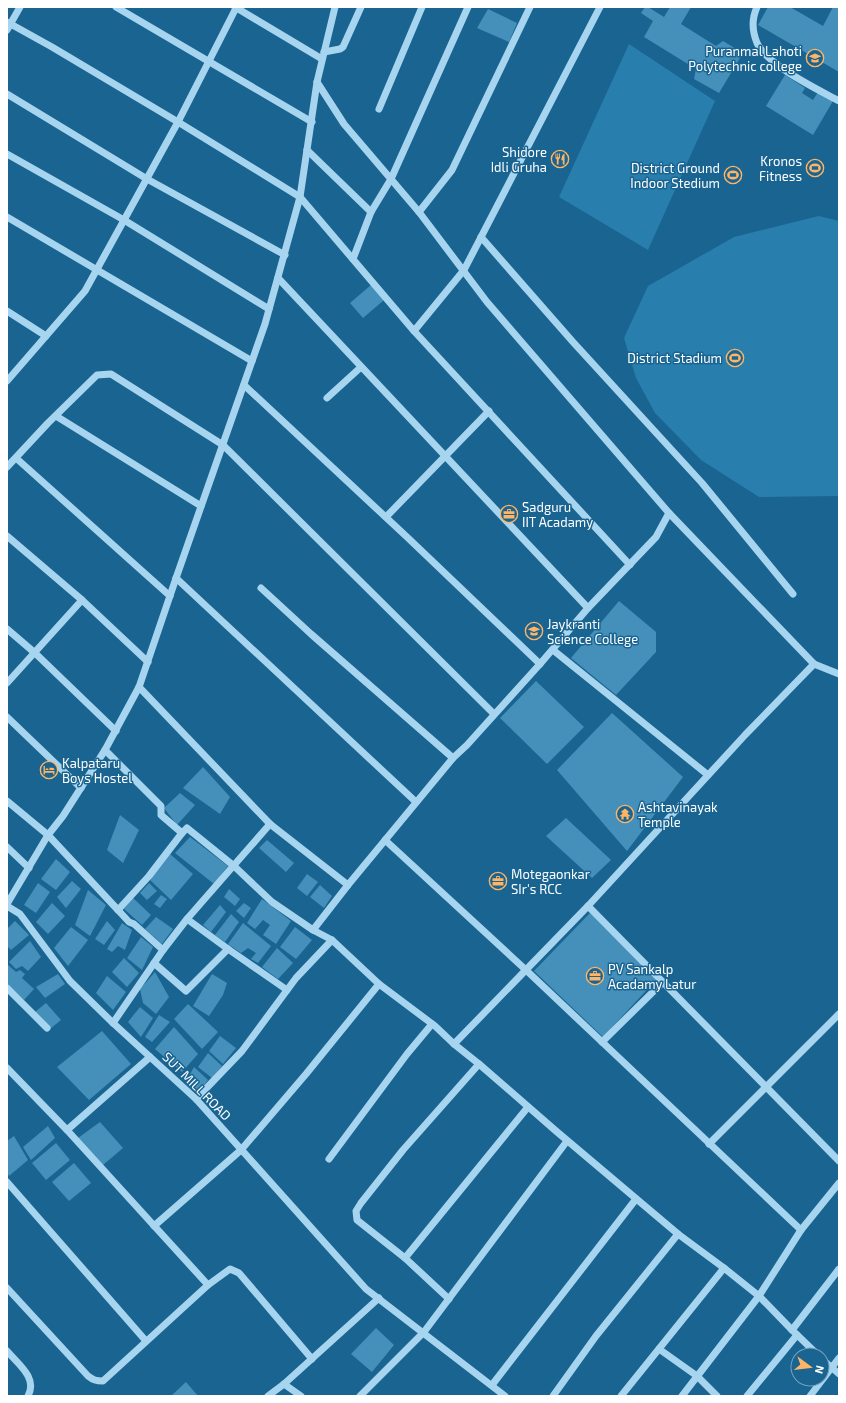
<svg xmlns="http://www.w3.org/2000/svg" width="846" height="1403" viewBox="0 0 846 1403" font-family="'Exo 2',sans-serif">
	<rect width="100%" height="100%" fill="#196491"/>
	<g fill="#287ead">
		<polygon points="629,44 715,101 648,250 559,197"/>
		<polygon points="819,216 839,221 839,496 759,497 701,460 655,413 636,378 624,338 648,286 734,237"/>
	</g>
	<g fill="#4590ba">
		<polygon points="645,7 648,7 664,17 670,7 691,7 681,24 716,46 723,41 743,53 719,93 694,79 696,69 644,37 653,21 641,13"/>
		<polygon points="768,7 790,7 823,26 833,7 839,7 839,72 758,25"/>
		<polygon points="488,9 517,23 509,42 477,28"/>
		<polygon points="785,75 805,88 802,93 813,100 818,92 833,101 813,135 766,106"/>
		<polygon points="371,285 384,300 363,318 350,303"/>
		<polygon points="619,601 656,632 656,652 616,695 571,658"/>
		<polygon points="536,681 584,727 547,764 500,718"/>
		<polygon points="612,713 683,777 627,851 557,770"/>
		<polygon points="203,767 230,797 220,814 183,788"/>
		<polygon points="180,793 195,805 177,825 164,808"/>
		<polygon points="120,815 139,830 123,863 107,850"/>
		<polygon points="566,818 611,860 592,878 546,836"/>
		<polygon points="190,837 228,866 214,884 175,853"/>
		<polygon points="267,840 294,863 286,872 259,848"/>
		<polygon points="170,854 193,874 171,900 150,880"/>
		<polygon points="56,859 70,872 56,890 41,879"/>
		<polygon points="307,874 318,882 307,896 297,888"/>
		<polygon points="72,881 81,889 66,908 57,897"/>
		<polygon points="38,883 50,892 36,913 24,905"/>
		<polygon points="149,883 157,891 147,900 140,893"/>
		<polygon points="320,885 332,896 324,908 310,897"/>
		<polygon points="229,889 240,899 235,906 224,897"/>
		<polygon points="88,890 106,905 90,936 75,925"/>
		<polygon points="161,895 167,899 160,908 154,904"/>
		<polygon points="133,898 151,915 142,925 124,909"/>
		<polygon points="262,899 291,921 276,944 263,935 270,925 263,920 255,929 247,923"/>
		<polygon points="52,903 65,916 48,934 36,922"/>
		<polygon points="244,903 251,908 244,918 236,911"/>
		<polygon points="220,905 226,912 211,932 203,925"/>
		<polygon points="590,913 656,980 603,1037 534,971"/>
		<polygon points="231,914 239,922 225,942 215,935"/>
		<polygon points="156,917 173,929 162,944 145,929"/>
		<polygon points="15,921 29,935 11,950 7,946 7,929"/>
		<polygon points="107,921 115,930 104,945 95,939"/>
		<polygon points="122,923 132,930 125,950 118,946 112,952 107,949"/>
		<polygon points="243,923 271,946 258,963 251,959 256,953 248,948 241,953 228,944"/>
		<polygon points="71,927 88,940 68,966 54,948"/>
		<polygon points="295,927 312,940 296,959 280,947"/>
		<polygon points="141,937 153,947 142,970 127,958"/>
		<polygon points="30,941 41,957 28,971 22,966 16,969 9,962"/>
		<polygon points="277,948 293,963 278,979 262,967"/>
		<polygon points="124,958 139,973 127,987 112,972"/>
		<polygon points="7,964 16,972 20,970 25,974 22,978 34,989 24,1000 7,984"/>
		<polygon points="155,972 169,997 156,1014 143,1003 140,989"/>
		<polygon points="58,974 65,984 45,998 36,987"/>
		<polygon points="212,974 227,983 223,995 209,1016 193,1006"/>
		<polygon points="107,976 126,992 113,1010 96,993"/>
		<polygon points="46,1003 61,1020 50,1029 35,1012"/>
		<polygon points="188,1004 218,1032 202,1049 174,1019"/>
		<polygon points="140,1007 153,1018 141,1037 128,1022"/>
		<polygon points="159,1015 170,1022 152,1042 145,1037"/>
		<polygon points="174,1027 198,1054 182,1072 155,1049"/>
		<polygon points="102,1031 131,1064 89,1100 57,1067"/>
		<polygon points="220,1036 236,1048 223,1064 209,1051"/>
		<polygon points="208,1053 222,1066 212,1078 198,1067"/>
		<polygon points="194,1067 208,1080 197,1094 185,1083"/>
		<polygon points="100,1122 123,1148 103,1165 78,1138"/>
		<polygon points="48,1126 55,1138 31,1160 23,1147"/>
		<polygon points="14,1136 28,1160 9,1176 7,1172 7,1141"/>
		<polygon points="56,1143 70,1160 46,1180 32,1163"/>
		<polygon points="74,1163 91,1183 69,1201 52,1182"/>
		<polygon points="376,1328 394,1345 372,1372 351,1354"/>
		<polygon points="186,1382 198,1396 171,1396"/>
	</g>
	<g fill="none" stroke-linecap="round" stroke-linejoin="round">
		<g stroke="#a7d5ef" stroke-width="7">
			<polyline points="116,7 312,122"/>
			<polyline points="235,7 322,59"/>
			<polyline points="600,7 464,270 414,331 630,565"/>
			<path d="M757,7C752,18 752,31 757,43C767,65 817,89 839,101"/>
			<polyline points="7,22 52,47 178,122 300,197 414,331"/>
			<polyline points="7,30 20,7"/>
			<polyline points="324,52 340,49 343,47 361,7"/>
			<polyline points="317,82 344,124 419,212 487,302 669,513 814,664 839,674"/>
			<polyline points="7,94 147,179 285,255"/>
			<polyline points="379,109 422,7"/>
			<polyline points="307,150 371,212"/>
			<polyline points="7,154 124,220 269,309"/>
			<polyline points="419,212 452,170 530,7"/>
			<polyline points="7,217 252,361"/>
			<polyline points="481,237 573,342 702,483 793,594"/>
			<polyline points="353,259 371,212 391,179 468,7"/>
			<polyline points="278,278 588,608"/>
			<polyline points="7,311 46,336"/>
			<polyline points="7,381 85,291 178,122 236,8"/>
			<polyline points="244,385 407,537 540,664"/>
			<polyline points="327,398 361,367"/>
			<polyline points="56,416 201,506"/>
			<polyline points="16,458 170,596"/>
			<polyline points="7,467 48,423 97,375 111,374 223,445 494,714"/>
			<polyline points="386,517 489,411"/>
			<polyline points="7,536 82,600 148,662"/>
			<polyline points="176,578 416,802"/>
			<polyline points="261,588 311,634 453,758"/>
			<polyline points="7,629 35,653 116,731"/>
			<polyline points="553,650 708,775"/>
			<polyline points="7,683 82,600"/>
			<polyline points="139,687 270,824 348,885"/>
			<polyline points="7,717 81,788"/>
			<polyline points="105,750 161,806 161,815 182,833 187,828 234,866 272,902 313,930 332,940 379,984 435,1026 454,1044 479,1064 556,1131 678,1234 724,1268 759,1296 792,1330 818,1355"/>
			<polyline points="7,801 48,835 118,910 149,876 182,833"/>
			<polyline points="385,840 527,971 801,1230"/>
			<polyline points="7,847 29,868"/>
			<polyline points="7,904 48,835 63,816 105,750 139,687 176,578 265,324 300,197 317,82 335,7"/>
			<polyline points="7,906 20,914 70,981 113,1023 196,1099 366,1289 505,1396"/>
			<polyline points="588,906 839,1161"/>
			<polyline points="118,910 129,922 134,924 163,950"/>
			<polyline points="187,919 228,949 287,990"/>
			<polyline points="313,930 348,885 453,758 467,745 540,664 588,608 656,537 669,513"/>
			<polyline points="154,963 186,991 228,949"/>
			<polyline points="7,988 47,1028"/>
			<polyline points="113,1023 163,950 187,919 270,824"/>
			<polyline points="602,1042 663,982"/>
			<polyline points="454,1044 588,906 745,735 814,664"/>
			<polyline points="479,1064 403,1150 361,1203 356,1211 357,1220 405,1258 528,1107"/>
			<path d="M7,1068L67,1130L208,1285L103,1381C96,1381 93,1380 88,1376L7,1288"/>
			<polyline points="196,1099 242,1051 296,978 332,940"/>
			<polyline points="67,1130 150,1057"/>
			<polyline points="709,1144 839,1014"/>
			<polyline points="329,1159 407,1054 432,1024"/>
			<polyline points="7,1182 146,1341"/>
			<polyline points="154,1226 241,1150 306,1074 379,984"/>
			<polyline points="405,1258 449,1299"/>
			<polyline points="208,1285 230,1269 239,1273 312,1359"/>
			<polyline points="792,1330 839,1269"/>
			<polyline points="659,1349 697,1376 717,1396"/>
			<path d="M7,1351C18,1364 38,1378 28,1396"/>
			<polyline points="822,1359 839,1374"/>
			<polyline points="284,1384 301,1396"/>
			<polyline points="492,1385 636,1199"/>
			<polyline points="268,1396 284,1384 379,1298"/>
			<polyline points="360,1396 424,1332 567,1141"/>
			<polyline points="553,1396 596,1336 678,1234"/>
			<polyline points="621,1396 724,1268"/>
			<polyline points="682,1396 759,1296 801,1230 839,1183"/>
			<polyline points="747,1396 797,1335"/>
			<polyline points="810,1396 839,1358"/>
		</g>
	</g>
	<defs>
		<symbol id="university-ring" viewBox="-11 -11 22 22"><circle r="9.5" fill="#196491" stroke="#ffb565" stroke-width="1.5"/><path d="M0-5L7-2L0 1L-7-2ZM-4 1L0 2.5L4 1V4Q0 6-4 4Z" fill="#ffb565"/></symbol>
		<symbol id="restaurant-ring" viewBox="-11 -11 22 22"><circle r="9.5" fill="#196491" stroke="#ffb565" stroke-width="1.5"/><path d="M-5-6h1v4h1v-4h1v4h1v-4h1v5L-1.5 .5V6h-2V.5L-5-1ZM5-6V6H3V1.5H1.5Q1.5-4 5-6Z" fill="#ffb565"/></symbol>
		<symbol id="stadium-ring" viewBox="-11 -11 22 22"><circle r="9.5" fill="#196491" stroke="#ffb565" stroke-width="1.5"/><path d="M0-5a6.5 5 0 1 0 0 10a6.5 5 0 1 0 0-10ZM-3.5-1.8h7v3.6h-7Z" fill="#ffb565"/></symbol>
		<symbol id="office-ring" viewBox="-11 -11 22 22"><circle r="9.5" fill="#196491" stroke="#ffb565" stroke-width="1.5"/><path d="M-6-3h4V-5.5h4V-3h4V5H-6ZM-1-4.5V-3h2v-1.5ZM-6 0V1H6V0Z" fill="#ffb565"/></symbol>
		<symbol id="hotel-ring" viewBox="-11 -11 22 22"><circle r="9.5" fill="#196491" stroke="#ffb565" stroke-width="1.5"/><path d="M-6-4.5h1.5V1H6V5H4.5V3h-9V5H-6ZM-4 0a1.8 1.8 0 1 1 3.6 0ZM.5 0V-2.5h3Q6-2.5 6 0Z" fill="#ffb565"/></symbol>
		<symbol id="temple-ring" viewBox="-11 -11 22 22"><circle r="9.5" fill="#196491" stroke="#ffb565" stroke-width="1.5"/><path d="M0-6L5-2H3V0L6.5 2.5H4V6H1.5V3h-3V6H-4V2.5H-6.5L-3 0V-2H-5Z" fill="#ffb565"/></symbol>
	</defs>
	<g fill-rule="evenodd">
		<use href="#university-ring" x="805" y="48" width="20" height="20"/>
		<use href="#restaurant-ring" x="550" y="149" width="20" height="20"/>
		<use href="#stadium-ring" x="805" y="158" width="20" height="20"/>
		<use href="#stadium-ring" x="723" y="165" width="20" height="20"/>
		<use href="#stadium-ring" x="725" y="348" width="20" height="20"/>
		<use href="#office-ring" x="499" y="504" width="20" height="20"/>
		<use href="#university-ring" x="524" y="621" width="20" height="20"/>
		<use href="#hotel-ring" x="39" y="760" width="20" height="20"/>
		<use href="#temple-ring" x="615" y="804" width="20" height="20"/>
		<use href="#office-ring" x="488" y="871" width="20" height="20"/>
		<use href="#office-ring" x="585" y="966" width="20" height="20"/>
	</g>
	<g text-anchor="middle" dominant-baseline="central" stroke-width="3" stroke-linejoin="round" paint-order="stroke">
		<g font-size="13" fill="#fff" stroke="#196491" text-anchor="start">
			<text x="802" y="51" text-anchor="end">Puranmal Lahoti<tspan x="802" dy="15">Polytechnic college</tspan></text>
			<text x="547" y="152" text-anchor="end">Shidore<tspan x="547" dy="15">Idli Gruha</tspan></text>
			<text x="802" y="161" text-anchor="end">Kronos<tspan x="802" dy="15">Fitness</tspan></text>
			<text x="720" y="168" text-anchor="end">District Ground<tspan x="720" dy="15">Indoor Stedium</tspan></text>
			<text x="722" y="358" text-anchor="end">District Stadium</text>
			<text x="522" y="507">Sadguru<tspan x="522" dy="15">IIT Acadamy</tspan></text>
			<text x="547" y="624">Jaykranti<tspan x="547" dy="15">Science College</tspan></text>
			<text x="62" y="763">Kalpataru<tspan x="62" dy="15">Boys Hostel</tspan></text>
			<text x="638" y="807">Ashtavinayak<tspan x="638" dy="15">Temple</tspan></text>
			<text x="511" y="874">Motegaonkar<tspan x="511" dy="15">SIr's RCC</tspan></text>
			<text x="608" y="969">PV Sankalp<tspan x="608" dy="15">Acadamy Latur</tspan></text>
		</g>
		<g font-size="13" fill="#fff" stroke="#196491">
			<text transform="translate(197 1086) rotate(45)">SUT MILL ROAD</text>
		</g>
	</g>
	<rect width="846" height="1403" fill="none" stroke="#ffffff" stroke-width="16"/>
	<g transform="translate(810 1367) rotate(105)"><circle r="19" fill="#196491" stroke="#75a2bd"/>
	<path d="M0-3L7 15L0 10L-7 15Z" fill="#ffb565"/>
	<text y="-6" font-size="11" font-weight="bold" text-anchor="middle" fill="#ffffff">N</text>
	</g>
</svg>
